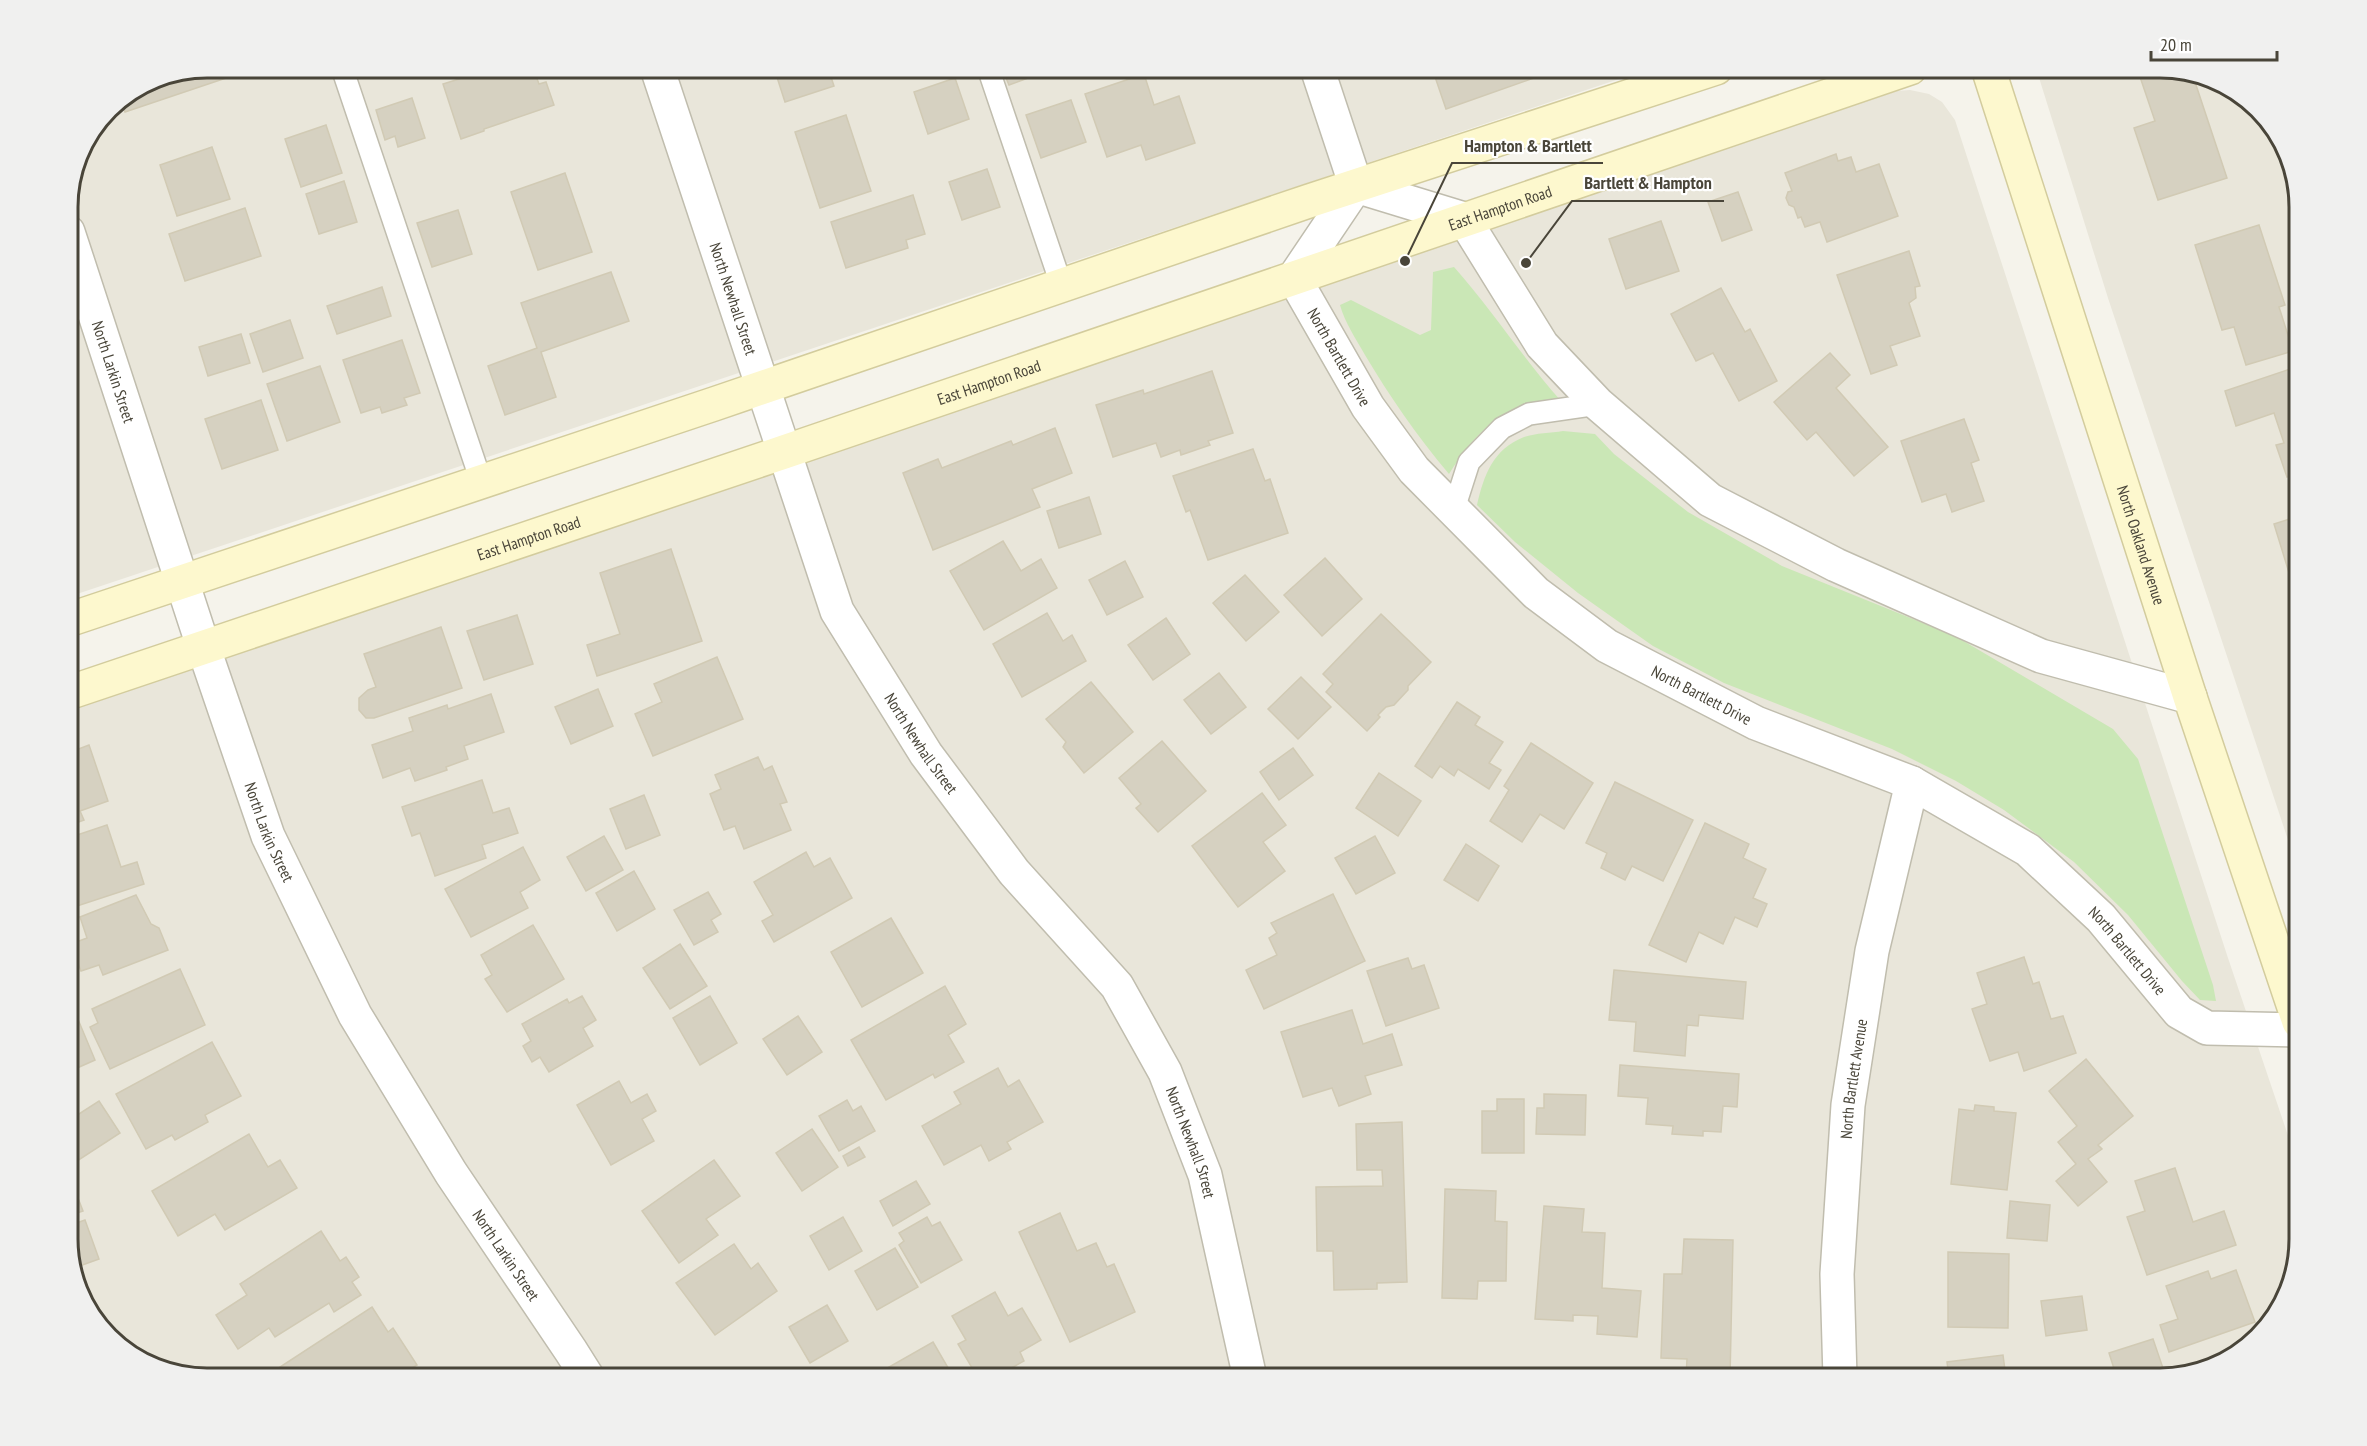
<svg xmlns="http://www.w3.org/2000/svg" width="2367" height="1446" viewBox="0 0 2367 1446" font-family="'PT Sans Narrow',sans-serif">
	<rect width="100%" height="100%" fill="#f5f3eb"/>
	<g fill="#e9e6da">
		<polygon points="207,68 1652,68 68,597 68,198 82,146 109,108 154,78"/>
		<polygon points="2036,68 2160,68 2230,86 2281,137 2299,198 2299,873 2108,298"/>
		<polygon points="1910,90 1929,94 1942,102 1955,120 2228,958 2299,1168 2299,1239 2281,1309 2230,1360 2160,1378 207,1378 137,1360 86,1309 68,1248 68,704 1897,91"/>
	</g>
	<g fill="#cae7b6">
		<path d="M1454,267C1492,310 1523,358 1561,401C1501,410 1482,423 1449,474C1417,436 1390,397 1365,355C1356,339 1345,323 1340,305L1351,300L1420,335L1431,330L1433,272Z"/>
		<path d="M1563,431L1595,434L1614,454L1688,512L1782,566L1955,636L2113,729L2138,759L2213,985L2216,1001L2200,1000L2182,981L2128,915L2074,862L2004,810L1956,781L1892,749L1724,683L1653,646L1578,593L1515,542L1477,505C1484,475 1493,449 1524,437C1536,433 1551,433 1563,431Z"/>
	</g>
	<g fill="#d6d1c1" stroke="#d1cab4" stroke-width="1.5">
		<polygon points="207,68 240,68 241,73 125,112 121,100 154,78"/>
		<polygon points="494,68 533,68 539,84 546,82 554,105 484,129 484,131 461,139 443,84"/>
		<polygon points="774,68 828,68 834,86 785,102"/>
		<polygon points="1002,68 1046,68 1047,71 1009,85"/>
		<polygon points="1432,68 1562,68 1446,109"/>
		<polygon points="2137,68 2160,68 2193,76 2227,178 2158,200 2134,128 2155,121"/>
		<polygon points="1144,74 1154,105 1179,96 1195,143 1146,160 1141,145 1107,157 1085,94"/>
		<polygon points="955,78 969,119 928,134 914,92"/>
		<polygon points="412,98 425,138 398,147 395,136 385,140 376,110"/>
		<polygon points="1071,100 1086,142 1041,158 1026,115"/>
		<polygon points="846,115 871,191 820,208 795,132"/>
		<polygon points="326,125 342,173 301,187 285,139"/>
		<polygon points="212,147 230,199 177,216 160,165"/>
		<polygon points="1836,154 1838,161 1851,157 1856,172 1879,164 1898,216 1827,242 1820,222 1805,227 1801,217 1798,218 1794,207 1789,205 1786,198 1788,192 1792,191 1785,173"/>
		<polygon points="987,169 1000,207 962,220 949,182"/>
		<polygon points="565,173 592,252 538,270 511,192"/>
		<polygon points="344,181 357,222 319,234 306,194"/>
		<polygon points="1738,192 1752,230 1722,241 1708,202"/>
		<polygon points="913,195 925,234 906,240 908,248 846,268 831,222"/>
		<polygon points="245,208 261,256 185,281 169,234"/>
		<polygon points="458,210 472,254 432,267 417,223"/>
		<polygon points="1661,221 1679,271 1626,289 1609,239"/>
		<polygon points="2259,225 2285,305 2279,307 2293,351 2246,365 2234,327 2222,330 2195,245"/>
		<polygon points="1909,251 1920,286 1915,287 1916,298 1909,303 1920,336 1890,346 1897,365 1871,374 1837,275"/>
		<polygon points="611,272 629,321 541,352 556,397 505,415 488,366 537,348 521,303"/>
		<polygon points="382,287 391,316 337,334 327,306"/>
		<polygon points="1721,288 1745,332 1750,329 1777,381 1739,401 1713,353 1696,361 1671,314"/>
		<polygon points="290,320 303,358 263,372 250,334"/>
		<polygon points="241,334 250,363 208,376 199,347"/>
		<polygon points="402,340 420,393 404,398 407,405 382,413 380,407 361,413 343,360"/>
		<polygon points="1830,353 1850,375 1836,388 1888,447 1854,476 1816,432 1807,440 1774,402"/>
		<polygon points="320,366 340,422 287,441 267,384"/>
		<polygon points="2299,366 2299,473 2287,477 2276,445 2284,443 2274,413 2236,426 2225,391"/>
		<polygon points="1212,371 1233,433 1208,441 1210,445 1181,455 1180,450 1161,457 1156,443 1113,457 1096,405 1143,390 1144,394"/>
		<polygon points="261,400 278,450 222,469 205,419"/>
		<polygon points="1964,419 1979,460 1971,463 1984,501 1952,512 1946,494 1922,502 1901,441"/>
		<polygon points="1055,428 1072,473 1032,489 1040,507 933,550 903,473 938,459 942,468 1011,441 1013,445"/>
		<polygon points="1253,449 1265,481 1270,479 1288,533 1208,560 1190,510 1186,512 1173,476"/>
		<polygon points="1089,497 1101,534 1059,548 1047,511"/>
		<polygon points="2299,516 2299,605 2274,524"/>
		<polygon points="1003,541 1021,571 1041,559 1057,588 984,630 950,571"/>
		<polygon points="671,549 702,641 597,676 587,645 620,634 600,573"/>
		<polygon points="1325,558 1362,599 1322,636 1284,595"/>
		<polygon points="1125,561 1143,597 1107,615 1089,580"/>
		<polygon points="1245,575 1279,612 1246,641 1213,603"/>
		<polygon points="1047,613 1063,641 1072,635 1086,661 1022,697 993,644"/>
		<polygon points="1381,614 1431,662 1408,686 1408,690 1394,705 1386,707 1378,715 1380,717 1367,731 1326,692 1333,684 1323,674"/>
		<polygon points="517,615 533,664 484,680 467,631"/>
		<polygon points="1166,618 1190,654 1153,680 1128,645"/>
		<polygon points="441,627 462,688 374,718 366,718 359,710 359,698 368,690 376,687 364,654"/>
		<polygon points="717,657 743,719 653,756 635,714 662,702 654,684"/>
		<polygon points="1219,673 1246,707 1211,734 1184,700"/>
		<polygon points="1301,677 1331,707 1298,739 1268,709"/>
		<polygon points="1091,682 1133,732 1084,773 1063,747 1066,742 1046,719"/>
		<polygon points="598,689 613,726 571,744 555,707"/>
		<polygon points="491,694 504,732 464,746 468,759 446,767 447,770 415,781 410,768 383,778 372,745 413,731 409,718 447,705 448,709"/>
		<polygon points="1457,702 1480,717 1475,725 1503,742 1489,763 1501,770 1489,789 1458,769 1454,776 1440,766 1432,778 1415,766"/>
		<polygon points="1162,741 1206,791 1158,832 1136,808 1141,804 1119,778"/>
		<polygon points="1531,743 1593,783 1564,829 1540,814 1522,842 1490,821 1509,790 1504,786"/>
		<polygon points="89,745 108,801 80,811 84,820 68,826 68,753"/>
		<polygon points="1293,748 1313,775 1279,800 1260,772"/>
		<polygon points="758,757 764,770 772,766 787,802 780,804 791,830 744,849 735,826 724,830 710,794 721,789 715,775"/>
		<polygon points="1379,773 1421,801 1398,836 1356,808"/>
		<polygon points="482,780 493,813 509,808 518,833 482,845 486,858 435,876 420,833 412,836 402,807"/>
		<polygon points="1615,782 1693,820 1663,881 1632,866 1625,880 1601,868 1607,853 1586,843"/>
		<polygon points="1262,793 1286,825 1263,842 1285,871 1238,907 1192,846"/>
		<polygon points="644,795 660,835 626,849 610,809"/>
		<polygon points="1705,823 1749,844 1743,858 1766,869 1753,898 1767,904 1757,927 1735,917 1723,944 1699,932 1686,962 1649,945"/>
		<polygon points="107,825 121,867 137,862 144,884 68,909 68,838"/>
		<polygon points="604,836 623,870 586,891 567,857"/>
		<polygon points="1375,836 1395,873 1356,894 1335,858"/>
		<polygon points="1466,844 1499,866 1478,901 1444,880"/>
		<polygon points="523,847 540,880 520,892 528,908 471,937 445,889"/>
		<polygon points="806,852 814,867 830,858 852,898 774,942 762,921 773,915 754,882"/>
		<polygon points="634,871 655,909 617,931 596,893"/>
		<polygon points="708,892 721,914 711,920 718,932 694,945 674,910"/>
		<polygon points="1333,894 1365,961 1264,1009 1246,970 1277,955 1269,938 1277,933 1271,923"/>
		<polygon points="136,895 151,924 159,928 168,950 103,975 99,965 81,971 71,944 87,938 80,917"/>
		<polygon points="891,918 923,973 862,1007 831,952"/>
		<polygon points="533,925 564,979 507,1012 485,979 492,975 481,955"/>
		<polygon points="680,944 707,986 670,1009 643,968"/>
		<polygon points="2024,957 2033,984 2039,982 2051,1019 2063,1016 2076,1053 2024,1071 2018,1052 1990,1061 1972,1009 1987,1004 1977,973"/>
		<polygon points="1408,958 1412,969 1424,965 1439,1008 1386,1026 1367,971"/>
		<polygon points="180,969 205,1025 110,1069 90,1027 98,1023 92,1009"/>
		<polygon points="1614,970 1746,982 1743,1019 1699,1015 1698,1026 1687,1025 1685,1056 1634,1051 1636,1022 1609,1020"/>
		<polygon points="945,986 966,1024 948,1035 964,1062 935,1078 933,1074 886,1100 851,1040"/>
		<polygon points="582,996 596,1020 583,1028 593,1046 549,1072 540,1057 532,1062 523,1046 531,1041 522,1024 567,999 569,1003"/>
		<polygon points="710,996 737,1043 700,1065 673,1018"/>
		<polygon points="1352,1010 1363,1044 1392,1034 1402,1065 1365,1076 1371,1094 1339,1106 1332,1088 1303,1097 1281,1032"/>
		<polygon points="798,1016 822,1052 787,1075 763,1039"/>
		<polygon points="77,1017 95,1060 68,1072 68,1021"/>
		<polygon points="212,1042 241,1096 205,1115 208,1122 175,1140 172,1135 146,1149 116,1094"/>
		<polygon points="2086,1059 2133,1116 2098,1145 2102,1149 2088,1159 2107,1182 2078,1206 2056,1181 2076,1164 2058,1142 2077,1126 2049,1091"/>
		<polygon points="1620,1065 1739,1074 1737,1107 1723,1106 1721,1132 1703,1131 1703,1136 1672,1134 1673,1126 1646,1124 1648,1098 1618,1096"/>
		<polygon points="998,1068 1008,1087 1019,1080 1043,1122 1007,1142 1011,1149 989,1161 981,1145 944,1165 922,1126 961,1104 954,1092"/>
		<polygon points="619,1081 631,1103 647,1094 656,1111 642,1119 654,1141 611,1165 577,1105"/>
		<polygon points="1544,1094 1586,1095 1585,1135 1536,1134 1537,1108 1544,1108"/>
		<polygon points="1497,1099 1524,1099 1524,1153 1482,1153 1482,1111 1497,1111"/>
		<polygon points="847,1100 853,1111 861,1106 875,1131 839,1151 819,1116"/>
		<polygon points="99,1101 120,1133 71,1165 68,1160 68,1121"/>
		<polygon points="1975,1105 1994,1107 1994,1111 2016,1113 2007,1190 1951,1184 1959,1109 1974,1111"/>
		<polygon points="1402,1122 1407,1282 1377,1283 1377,1289 1334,1290 1333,1251 1317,1251 1316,1187 1383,1186 1382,1170 1357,1170 1356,1124"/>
		<polygon points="812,1129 838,1167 802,1191 776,1153"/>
		<polygon points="249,1134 268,1167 280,1160 297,1188 225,1230 215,1214 178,1236 152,1191"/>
		<polygon points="859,1147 865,1157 848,1166 843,1156"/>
		<polygon points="714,1160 740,1196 706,1219 718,1235 679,1263 642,1211"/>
		<polygon points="2175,1168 2193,1222 2224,1211 2236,1245 2147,1275 2127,1217 2145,1211 2135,1181"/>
		<polygon points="68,1172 83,1211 68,1216"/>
		<polygon points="916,1181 930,1204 893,1226 880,1201"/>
		<polygon points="1445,1189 1496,1191 1495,1221 1507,1222 1506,1281 1478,1281 1477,1299 1442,1298"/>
		<polygon points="2010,1201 2050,1205 2047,1241 2007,1238"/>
		<polygon points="1544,1206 1584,1209 1582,1232 1605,1233 1602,1288 1641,1291 1637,1337 1597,1334 1598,1316 1573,1315 1573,1321 1535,1319"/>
		<polygon points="1060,1213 1077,1251 1096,1243 1107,1267 1114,1264 1135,1312 1070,1342 1019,1232"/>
		<polygon points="843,1217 862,1251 829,1270 810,1236"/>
		<polygon points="927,1217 932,1226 940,1222 962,1260 921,1283 899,1245 904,1241 899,1233"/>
		<polygon points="85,1220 99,1259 74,1268 68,1248 68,1226"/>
		<polygon points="321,1231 340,1261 346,1257 359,1277 352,1282 361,1295 334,1312 329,1303 275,1337 269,1328 238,1349 216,1315 247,1295 240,1284"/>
		<polygon points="1684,1239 1733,1240 1730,1378 1686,1378 1687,1359 1661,1358 1664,1274 1682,1274"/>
		<polygon points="734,1244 751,1269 758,1263 777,1291 715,1335 676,1283"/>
		<polygon points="895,1248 918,1287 877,1310 855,1271"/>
		<polygon points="1948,1252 2009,1254 2008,1328 1948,1327"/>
		<polygon points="2236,1270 2255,1322 2169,1352 2160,1325 2178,1319 2166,1286 2208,1271 2211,1279"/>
		<polygon points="995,1292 1008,1316 1022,1308 1041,1340 1020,1352 1024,1361 993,1378 978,1378 958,1344 966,1340 952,1316"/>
		<polygon points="2082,1296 2087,1330 2046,1336 2041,1301"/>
		<polygon points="827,1305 848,1341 810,1363 789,1327"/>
		<polygon points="372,1307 388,1332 393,1328 417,1365 395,1378 361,1378 358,1374 352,1378 283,1378 277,1369"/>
		<polygon points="2153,1339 2166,1377 2117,1378 2109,1353"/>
		<polygon points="933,1342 954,1378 877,1378 875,1375"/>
		<polygon points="2003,1355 2006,1378 1949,1378 1947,1362"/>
	</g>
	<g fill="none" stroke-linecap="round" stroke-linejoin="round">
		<defs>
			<g id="service">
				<polyline points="342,68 481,481"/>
				<polyline points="988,68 1061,284"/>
				<polyline points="1453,512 1469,462 1502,428 1529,414 1598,404"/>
			</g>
			<g id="minor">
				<path id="s1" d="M657,68L837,611L926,754L1014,872L1117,986L1165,1072L1205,1175L1250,1378"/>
				<polyline points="1317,68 1356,186"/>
				<path id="s2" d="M1356,186L1294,278L1368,407L1414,470L1536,593L1607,646L1756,723L1912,783L2028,850L2101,918L2179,1012L2207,1028L2299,1030"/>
				<polyline points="1356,186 1464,219 1542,345 1598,404 1710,500 1836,565 2041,656 2190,697"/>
				<path id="s3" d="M68,232L203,646L268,836L355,1015L451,1173L571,1351L588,1378"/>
				<path id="s4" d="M1840,1378L1837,1274L1848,1105L1872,951L1912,783"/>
			</g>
			<g id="secondary">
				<path id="s5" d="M1988,68L2190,697L2299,1022"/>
				<polyline points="68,620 714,404 1309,201 1716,68"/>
				<path id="s6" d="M68,693L784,452L1910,68"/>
			</g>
		</defs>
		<use href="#service" stroke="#c0bdae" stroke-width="24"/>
		<use href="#minor" stroke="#c0bdae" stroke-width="36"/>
		<use href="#secondary" stroke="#d3cc9d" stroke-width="36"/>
		<use href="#service" stroke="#fff" stroke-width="21"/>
		<use href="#minor" stroke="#fff" stroke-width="33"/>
		<use href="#secondary" stroke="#fdf8ce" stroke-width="33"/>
	</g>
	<g text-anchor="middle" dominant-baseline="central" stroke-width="4.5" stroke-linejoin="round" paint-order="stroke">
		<g font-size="16" fill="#494539" stroke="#fff">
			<text stroke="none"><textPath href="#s6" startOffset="1512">East Hampton Road</textPath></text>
			<text stroke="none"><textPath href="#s1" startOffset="243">North Newhall Street</textPath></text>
			<text stroke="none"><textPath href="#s2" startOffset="202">North Bartlett Drive</textPath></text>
			<text stroke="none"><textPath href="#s3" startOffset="147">North Larkin Street</textPath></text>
			<text stroke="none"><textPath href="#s6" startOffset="972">East Hampton Road</textPath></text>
			<text stroke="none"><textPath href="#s6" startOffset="486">East Hampton Road</textPath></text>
			<text stroke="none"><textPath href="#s5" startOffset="501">North Oakland Avenue</textPath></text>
			<text stroke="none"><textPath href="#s2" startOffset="706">North Bartlett Drive</textPath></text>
			<text stroke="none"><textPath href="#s1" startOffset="729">North Newhall Street</textPath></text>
			<text stroke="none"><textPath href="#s3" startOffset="633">North Larkin Street</textPath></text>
			<text stroke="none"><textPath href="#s2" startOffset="1210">North Bartlett Drive</textPath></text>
			<text stroke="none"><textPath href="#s4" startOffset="300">North Bartlett Avenue</textPath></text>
			<text stroke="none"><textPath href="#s1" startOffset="1215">North Newhall Street</textPath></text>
			<text stroke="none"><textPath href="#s3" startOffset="1119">North Larkin Street</textPath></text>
		</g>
	</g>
	<path d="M0 0H2367V1446H0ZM207 78H2160A129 129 0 0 1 2289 207V1239A129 129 0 0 1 2160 1368H207A129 129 0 0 1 78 1239V207A129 129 0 0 1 207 78Z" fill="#f0f0ef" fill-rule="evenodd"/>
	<path fill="none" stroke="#494539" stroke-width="3" d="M207 78H2160A129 129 0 0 1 2289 207V1239A129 129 0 0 1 2160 1368H207A129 129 0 0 1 78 1239V207A129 129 0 0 1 207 78Z"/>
	<path fill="none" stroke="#494539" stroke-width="2" d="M1405 261L1452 163H1603M1526 263L1572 201H1724"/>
	<g fill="#494539" stroke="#fff" stroke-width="2">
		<circle cx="1405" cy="261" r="6"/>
		<circle cx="1526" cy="263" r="6"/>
	</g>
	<g font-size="18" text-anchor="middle" font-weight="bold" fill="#494539" stroke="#fff" stroke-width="4.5" stroke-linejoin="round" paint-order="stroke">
		<text x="1528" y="152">Hampton &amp; Bartlett</text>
		<text x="1648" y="189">Bartlett &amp; Hampton</text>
	</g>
	<path d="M2151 51v9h126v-9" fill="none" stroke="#494539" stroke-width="3"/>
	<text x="2160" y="51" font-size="18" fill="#494539" stroke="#ffffff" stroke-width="4.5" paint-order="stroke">20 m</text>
</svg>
